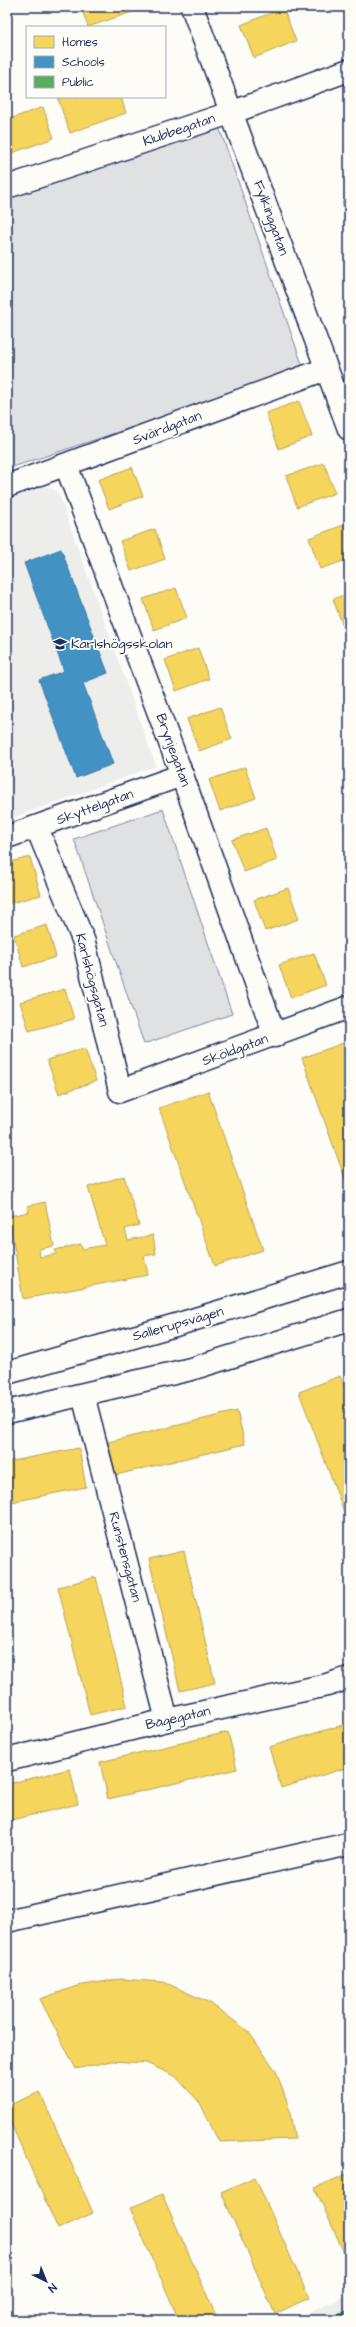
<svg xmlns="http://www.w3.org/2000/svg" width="356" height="2327" viewBox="0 0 356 2327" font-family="'Architects Daughter',sans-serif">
	<rect width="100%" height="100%" fill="#fdfcf7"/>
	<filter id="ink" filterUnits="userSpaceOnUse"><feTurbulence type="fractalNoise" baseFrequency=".025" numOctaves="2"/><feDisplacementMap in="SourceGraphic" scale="8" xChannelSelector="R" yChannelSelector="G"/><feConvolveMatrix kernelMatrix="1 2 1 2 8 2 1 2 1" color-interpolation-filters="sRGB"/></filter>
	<g filter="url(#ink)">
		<g fill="#edeeec">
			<polygon points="46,486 58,492 156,766 7,820 7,500"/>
			<polygon points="349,2294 349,2320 294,2320"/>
		</g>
		<g fill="#e0e1e3" stroke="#7e88a0">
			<polygon points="219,127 304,370 7,469 7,195"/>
			<polygon points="163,809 232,1014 144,1044 74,839"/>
		</g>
		<g fill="#f6d55c" stroke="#b4a35d">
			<polygon points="81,7 136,7 138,10 88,27"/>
			<polygon points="283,8 296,41 254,58 241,25"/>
			<polygon points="63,97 121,97 126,113 70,133 58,99"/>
			<polygon points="43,107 54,138 12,153 7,140 7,120"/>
			<polygon points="349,200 349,219 342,202"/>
			<polygon points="299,401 312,436 279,449 266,413"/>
			<polygon points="324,463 335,493 297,507 286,476"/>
			<polygon points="132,467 143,496 109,509 98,480"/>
			<polygon points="346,524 349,532 349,559 320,569 309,538"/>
			<polygon points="155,529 165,559 131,571 120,541"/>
			<polygon points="176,588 187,618 154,630 143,599"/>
			<polygon points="349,593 349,627 344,629 333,599"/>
			<polygon points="198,648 209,679 176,691 165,660"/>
			<polygon points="220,707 232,739 199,751 187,719"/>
			<polygon points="245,767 256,798 220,811 209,780"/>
			<polygon points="266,828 277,860 244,872 232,840"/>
			<polygon points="30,857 41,895 7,904 7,863"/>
			<polygon points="288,888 299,919 265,931 254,900"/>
			<polygon points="47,925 56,957 23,967 14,935"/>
			<polygon points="314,953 326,985 291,998 279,965"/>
			<polygon points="65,989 74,1019 29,1031 20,1002"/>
			<polygon points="349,1041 349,1190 302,1058"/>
			<polygon points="85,1048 96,1081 59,1094 47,1060"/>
			<polygon points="208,1091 263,1250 215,1266 159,1108"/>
			<polygon points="124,1176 139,1225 125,1229 128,1240 153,1235 156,1254 144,1256 148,1275 23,1299 9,1216 29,1212 27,1206 45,1202 54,1246 39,1249 40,1257 56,1254 55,1250 81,1244 82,1249 105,1245 88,1187"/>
			<polygon points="340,1376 349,1400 349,1525 299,1392"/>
			<polygon points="237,1411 245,1444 116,1475 108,1442"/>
			<polygon points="79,1448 86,1487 7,1503 7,1462"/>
			<polygon points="184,1551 215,1683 180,1691 149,1559"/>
			<polygon points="96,1577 127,1706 90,1715 58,1587"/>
			<polygon points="349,1723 349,1767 281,1788 269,1747"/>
			<polygon points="228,1732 237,1769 108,1799 100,1762"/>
			<polygon points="70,1769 78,1804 7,1821 7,1784"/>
			<polygon points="120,1979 164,1982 210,2003 248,2031 276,2071 289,2108 295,2139 219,2142 200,2103 175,2076 146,2063 111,2061 76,2069 40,1999 77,1986"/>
			<polygon points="40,2092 93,2213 58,2229 7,2115 7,2106"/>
			<polygon points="349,2173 349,2264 315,2188"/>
			<polygon points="255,2177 309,2298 275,2314 221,2192"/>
			<polygon points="162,2194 218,2320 179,2320 130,2208"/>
			<polygon points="116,2316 118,2320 107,2320"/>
		</g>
		<polygon fill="#4393c3" stroke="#3775a5" points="61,549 108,673 83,683 113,764 76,778 39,680 64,671 24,563"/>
		<polygon fill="#5aae61" stroke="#478860" points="349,2310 349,2320 331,2320 331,2318"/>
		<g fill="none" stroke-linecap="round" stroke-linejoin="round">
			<defs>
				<g id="minor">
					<polyline points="192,7 349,429"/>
					<polyline points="7,187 233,112 349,70"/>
					<polyline points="66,465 182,775 275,1036"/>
					<polyline points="7,486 326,369"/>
					<polyline points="37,828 84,942 120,1091 349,1007"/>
					<polyline points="7,837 182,775"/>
					<polyline points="83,1395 167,1720"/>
					<polyline points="7,1760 167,1720 327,1685 349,1678"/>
					<polyline points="7,1921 349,1844"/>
				</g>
				<g id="secondary">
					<polyline points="7,1373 179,1324 349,1272"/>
					<polyline points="7,1412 191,1369 349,1320"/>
				</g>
			</defs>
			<use href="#minor" stroke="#1b2f5e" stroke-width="25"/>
			<use href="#secondary" stroke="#1b2f5e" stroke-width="25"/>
			<use href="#minor" stroke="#fdfcf7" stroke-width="22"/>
			<use href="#secondary" stroke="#fdfcf7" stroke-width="22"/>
		</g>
	</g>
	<defs>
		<symbol id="school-bare" viewBox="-9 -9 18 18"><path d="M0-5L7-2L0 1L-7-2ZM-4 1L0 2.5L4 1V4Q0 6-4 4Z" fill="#1b2f5e" stroke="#fdfcf7" stroke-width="2.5" paint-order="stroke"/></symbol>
	</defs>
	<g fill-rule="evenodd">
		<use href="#school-bare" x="50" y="634" width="20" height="20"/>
	</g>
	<g text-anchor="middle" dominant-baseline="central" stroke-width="4" stroke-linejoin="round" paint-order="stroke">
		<g font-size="14" fill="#1b2f5e" stroke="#fdfcf7">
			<text transform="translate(179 130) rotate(-19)">Klubbegatan</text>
			<text transform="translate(271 218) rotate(70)">Fylkinggatan</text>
			<text transform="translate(167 428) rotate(-21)">Svärdgatan</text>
			<text transform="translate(173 750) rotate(70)">Brynjegatan</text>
			<text transform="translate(95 807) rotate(-20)">Skyttelgatan</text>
			<text transform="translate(92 980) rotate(75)">Karlshögsgatan</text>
			<text transform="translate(235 1050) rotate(-20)">Sköldgatan</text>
			<text transform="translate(178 1324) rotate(-16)">Sallerupsvägen</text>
			<text transform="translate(125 1557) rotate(75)">Runstensgatan</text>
			<text transform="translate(178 1718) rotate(-13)">Bågegatan</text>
		</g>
		<g font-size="14" fill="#1b2f5e" stroke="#fdfcf7" text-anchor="start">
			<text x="71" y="644">Karlshögsskolan</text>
		</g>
	</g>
	<rect width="356" height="2327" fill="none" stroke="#fdfcf7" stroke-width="24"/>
	<rect x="12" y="12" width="332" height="2303" fill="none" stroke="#1b2f5e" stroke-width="1.5" filter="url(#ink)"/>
	<rect x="26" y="26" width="140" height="72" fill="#fdfcf7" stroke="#a3aaba"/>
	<rect x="34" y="36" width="20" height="12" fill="#f6d55c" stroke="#a3aaba"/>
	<text x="62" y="46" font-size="12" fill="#1b2f5e">Homes</text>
	<rect x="34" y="56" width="20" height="12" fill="#4393c3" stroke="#a3aaba"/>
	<text x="62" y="66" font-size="12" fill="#1b2f5e">Schools</text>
	<rect x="34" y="76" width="20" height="12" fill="#5aae61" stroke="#a3aaba"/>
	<text x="62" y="86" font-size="12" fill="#1b2f5e">Public</text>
	<g transform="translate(46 2281) rotate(137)" stroke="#fdfcf7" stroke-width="3" paint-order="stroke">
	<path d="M0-3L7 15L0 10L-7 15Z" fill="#1b2f5e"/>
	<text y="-6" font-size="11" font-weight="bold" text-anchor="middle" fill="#1b2f5e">N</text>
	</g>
</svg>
